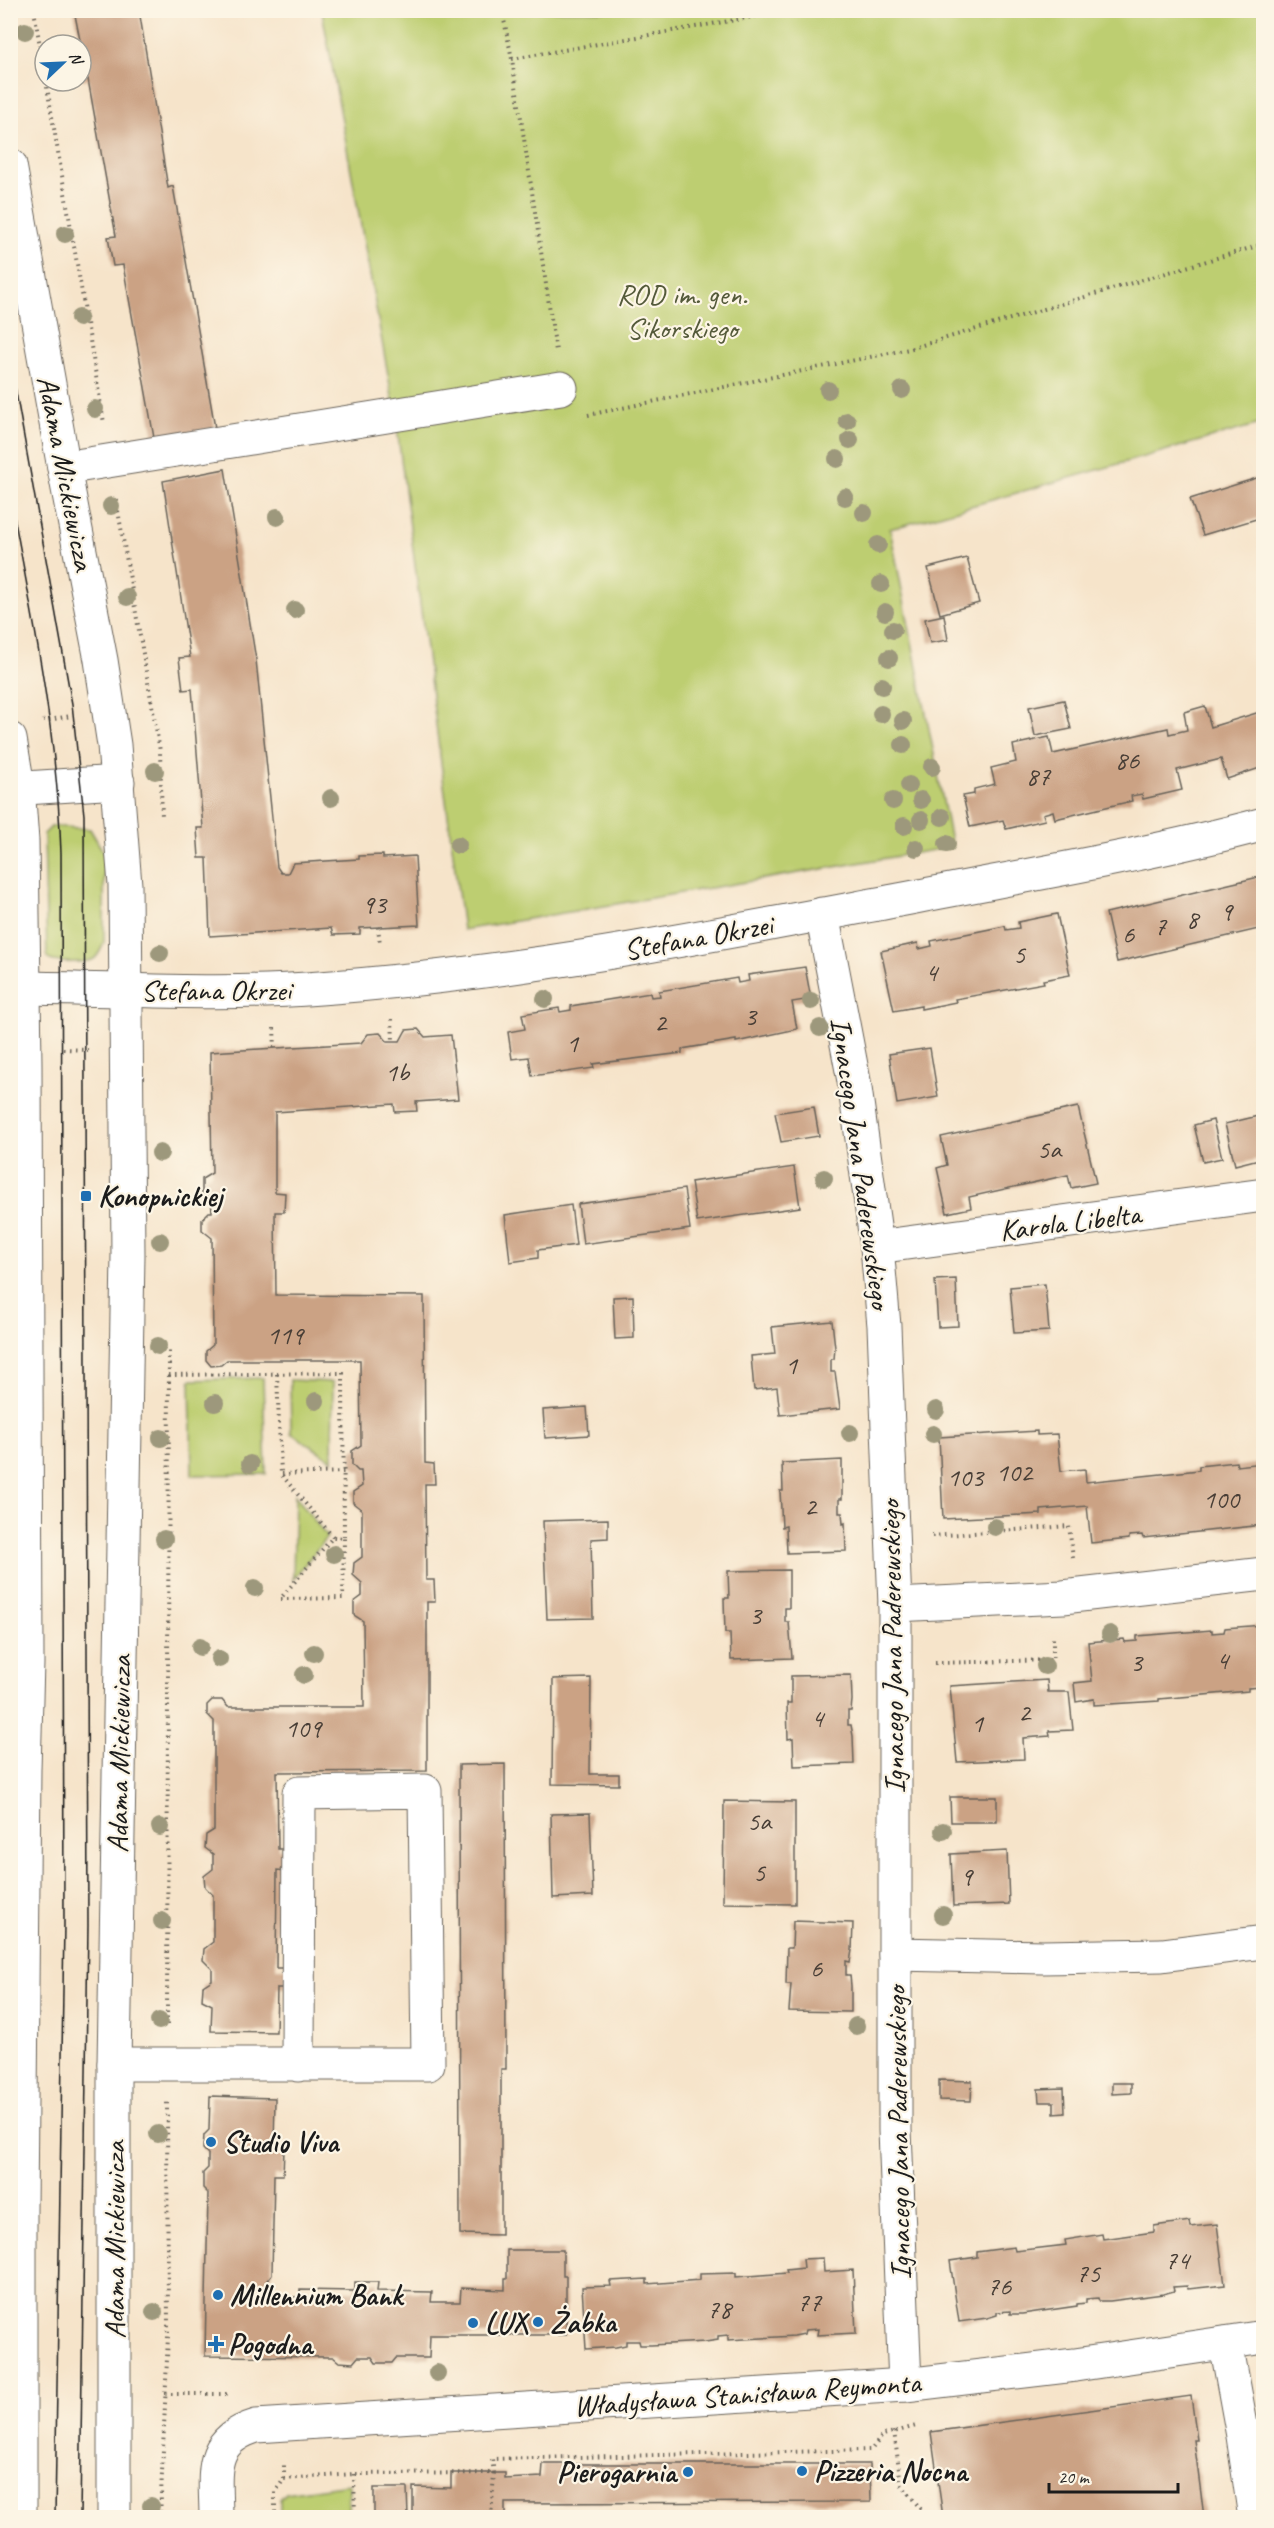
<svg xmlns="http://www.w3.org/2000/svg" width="1274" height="2528" viewBox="0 0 1274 2528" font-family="Caveat,sans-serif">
	<rect width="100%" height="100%" fill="#fcf5e5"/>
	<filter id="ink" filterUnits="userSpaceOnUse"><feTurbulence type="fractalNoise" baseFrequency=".0167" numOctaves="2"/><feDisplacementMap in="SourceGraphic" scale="12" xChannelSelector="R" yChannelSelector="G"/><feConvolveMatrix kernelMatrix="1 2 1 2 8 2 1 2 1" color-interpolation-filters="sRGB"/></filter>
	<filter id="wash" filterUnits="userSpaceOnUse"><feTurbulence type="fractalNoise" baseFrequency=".008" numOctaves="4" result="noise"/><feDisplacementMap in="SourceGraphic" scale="24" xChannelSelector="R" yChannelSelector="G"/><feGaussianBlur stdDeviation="1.35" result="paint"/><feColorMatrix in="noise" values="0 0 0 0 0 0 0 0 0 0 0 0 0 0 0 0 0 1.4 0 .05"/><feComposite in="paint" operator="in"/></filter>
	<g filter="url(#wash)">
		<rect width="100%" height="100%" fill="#f6e4ca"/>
		<g fill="#bdce71" stroke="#6c7546" stroke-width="1.5">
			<polygon points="322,11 1263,11 1263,423 890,529 952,847 463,930 395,413"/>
			<path d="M52,826L90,829L104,853V943C101,949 99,955 94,959C86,963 53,964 47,958L44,834Z"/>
			<polygon points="263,1378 266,1474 192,1475 190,1380"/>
			<polygon points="290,1380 333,1382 332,1460 291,1433"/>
			<polygon points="295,1495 327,1537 293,1579"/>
			<polygon points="349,2484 348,2517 280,2517 280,2499 286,2493"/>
		</g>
		<g id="blocks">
			<g fill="#cba284">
				<polygon points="74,10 139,10 168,188 173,186 215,428 154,438 123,265 113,266 108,237 116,236 88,79 81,80 81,45"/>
				<polygon points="225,469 256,660 277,867 281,873 288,873 293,863 359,859 359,856 383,855 383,858 415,856 419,925 360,928 360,934 333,935 331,928 210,936 207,858 199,858 197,828 203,828 192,689 183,690 179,658 190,657 163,481"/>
				<polygon points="1263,476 1263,517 1203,535 1190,499"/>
				<polygon points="967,558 979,603 940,614 928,568"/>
				<polygon points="944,615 948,640 930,643 925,619"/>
				<polygon points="1064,700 1071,729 1035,736 1029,707"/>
				<polygon points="1205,706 1211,727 1263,711 1263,767 1227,779 1221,759 1177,770 1182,790 1143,799 1142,794 1131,796 1132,801 1055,819 1053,811 1043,814 1045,820 1006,829 1003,820 970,827 963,796 974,794 974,789 995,784 991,768 1016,762 1013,745 1049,737 1053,754 1168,728 1169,734 1187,730 1184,712"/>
				<polygon points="1263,876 1263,928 1117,962 1106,913"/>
				<polygon points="1057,914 1070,975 1043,980 1044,983 955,999 956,1002 921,1009 921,1006 894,1011 881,951 918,943 919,949 932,946 931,941 1005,926 1006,930 1019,928 1018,922"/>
				<polygon points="805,967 811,999 792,1002 797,1029 736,1042 736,1040 682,1049 682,1053 593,1064 594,1068 560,1073 560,1072 532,1076 529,1057 512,1059 508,1032 525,1029 522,1014 559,1008 560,1012 571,1010 571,1006 650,993 651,997 660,996 659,991 737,978 738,983 749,981 748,975"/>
				<polygon points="418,1029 425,1037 451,1035 458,1099 416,1102 417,1111 395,1112 394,1104 275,1112 275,1192 285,1193 284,1212 275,1212 276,1295 424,1296 425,1463 434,1464 435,1484 425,1484 426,1580 434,1580 435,1602 427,1602 427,1771 277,1772 278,1849 288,1849 287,1871 277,1870 276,1968 286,1968 286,1988 277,1988 276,2032 211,2031 212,2005 202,2000 203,1986 212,1980 212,1969 203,1960 204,1949 213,1942 213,1895 205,1887 204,1876 213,1869 213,1854 205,1848 206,1835 214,1830 214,1721 207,1714 207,1705 212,1700 222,1700 228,1707 364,1707 363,1621 354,1615 354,1602 362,1596 362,1583 353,1575 354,1563 362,1557 362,1510 353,1503 353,1492 362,1486 361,1471 358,1471 352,1465 352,1451 361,1445 360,1360 227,1360 221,1365 211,1366 206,1360 206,1351 213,1345 212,1238 202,1230 202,1219 209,1212 212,1212 211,1198 202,1193 202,1179 212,1173 210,1052 361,1043 368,1034 380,1033 387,1041 400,1041 406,1030"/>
				<polygon points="930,1048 938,1097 897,1104 889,1054"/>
				<polygon points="814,1107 819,1136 781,1142 775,1113"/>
				<polygon points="1078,1107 1096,1183 1071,1188 1068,1175 969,1197 971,1208 947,1213 937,1168 947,1165 941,1137"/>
				<polygon points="1258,1116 1263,1137 1263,1158 1235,1165 1225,1124"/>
				<polygon points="1213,1120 1222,1158 1203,1162 1194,1125"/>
				<polygon points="794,1167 800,1207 697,1222 691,1182"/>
				<polygon points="684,1189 690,1229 583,1244 578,1204"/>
				<polygon points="571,1205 576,1245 538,1250 538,1258 510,1262 505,1215"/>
				<polygon points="956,1279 958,1326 938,1327 935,1280"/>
				<polygon points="1045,1284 1049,1331 1014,1333 1010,1287"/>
				<polygon points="633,1296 634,1338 615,1339 613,1297"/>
				<polygon points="832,1321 835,1348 834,1359 831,1359 831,1372 835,1372 840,1409 780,1415 777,1387 754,1390 751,1356 775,1354 772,1327"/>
				<polygon points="587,1407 589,1435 545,1438 543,1410"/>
				<polygon points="1037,1431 1037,1435 1057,1434 1061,1471 1085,1469 1086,1482 1199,1470 1199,1466 1236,1462 1237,1466 1263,1463 1263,1525 1143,1538 1142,1535 1129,1536 1129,1539 1091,1543 1087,1506 1041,1510 1041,1514 943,1519 939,1437"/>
				<polygon points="842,1460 842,1499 839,1499 839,1513 842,1513 843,1524 845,1523 846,1551 787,1553 786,1526 782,1527 780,1491 783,1491 782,1463"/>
				<polygon points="608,1519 608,1538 591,1539 593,1618 547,1619 543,1521"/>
				<polygon points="789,1570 789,1608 785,1608 785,1622 789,1622 792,1658 731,1660 730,1633 725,1633 724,1598 729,1598 728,1571"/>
				<polygon points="1263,1625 1263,1687 1248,1688 1248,1691 1159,1699 1159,1701 1094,1705 1094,1699 1076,1702 1074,1683 1092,1681 1088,1642 1124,1639 1125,1642 1137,1641 1137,1636 1212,1630 1212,1633 1224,1632 1225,1628"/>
				<polygon points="851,1675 852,1700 851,1711 848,1711 848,1725 851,1725 853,1736 854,1764 794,1766 793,1738 788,1739 787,1703 791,1703 791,1676"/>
				<polygon points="591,1678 590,1774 619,1774 619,1785 552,1784 553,1679"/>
				<polygon points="1047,1680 1048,1692 1069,1692 1073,1730 1049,1731 1050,1736 1023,1738 1024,1759 957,1762 950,1686"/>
				<polygon points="505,1764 506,2069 501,2069 501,2235 460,2234 459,1765"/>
				<polygon points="950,1797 997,1797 997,1822 951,1822"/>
				<polygon points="724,1801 795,1802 795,1904 723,1903"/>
				<polygon points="590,1813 593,1896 553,1898 551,1814"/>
				<polygon points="1007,1851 1009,1904 953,1906 951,1854"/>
				<polygon points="793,1921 853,1923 852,1950 850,1962 846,1961 846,1975 850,1975 851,1986 851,2012 789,2011 791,1984 786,1984 787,1948 792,1948"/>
				<polygon points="939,2080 972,2081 971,2101 939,2100"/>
				<polygon points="1112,2083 1131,2083 1131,2093 1112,2094"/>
				<polygon points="1064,2088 1065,2113 1054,2114 1054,2102 1039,2102 1038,2089"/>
				<polygon points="210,2096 275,2098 274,2145 284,2149 283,2175 274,2175 272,2274 265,2283 270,2297 300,2297 300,2290 355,2291 355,2282 378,2282 377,2291 432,2292 431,2302 460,2302 461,2288 505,2290 505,2279 507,2279 507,2250 563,2250 563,2276 566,2276 566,2335 430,2335 429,2358 396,2358 392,2363 376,2363 372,2357 358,2357 353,2363 339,2362 333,2357 205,2356 208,2193 203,2188 203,2173 208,2168 208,2154 203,2149 204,2135 209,2130"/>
				<polygon points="1190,2221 1191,2227 1217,2224 1225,2285 1188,2289 1187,2286 1173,2287 1174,2291 1163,2294 1110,2301 1099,2301 1098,2298 1086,2299 1086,2303 1077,2304 1077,2306 1022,2314 1010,2314 1010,2311 997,2312 997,2315 987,2318 959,2322 950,2261 977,2257 977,2252 1014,2247 1015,2251 1066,2245 1065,2240 1102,2234 1103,2239 1154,2232 1154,2226"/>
				<polygon points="823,2258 824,2272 853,2270 856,2333 817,2335 818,2329 805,2330 804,2334 794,2336 728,2340 728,2335 718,2336 718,2340 705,2342 651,2345 640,2345 639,2341 626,2341 626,2345 616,2347 586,2349 582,2287 611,2286 610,2281 647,2279 647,2284 700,2280 700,2274 736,2273 736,2277 787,2273 786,2270 804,2268 803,2259"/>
				<polygon points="1191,2396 1197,2440 1194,2440 1204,2517 943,2517 931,2432"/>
				<polygon points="543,2464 870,2464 871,2502 505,2503 505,2517 413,2517 413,2487 451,2488 451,2473 505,2473 505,2479 542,2477"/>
				<polygon points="374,2488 407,2488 408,2517 374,2517"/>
			</g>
		</g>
	</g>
	<g filter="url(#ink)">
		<use href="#blocks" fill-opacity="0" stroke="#686259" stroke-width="1.5"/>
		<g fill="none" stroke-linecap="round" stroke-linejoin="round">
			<defs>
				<g id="minor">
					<polyline points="10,165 64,468 101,660 114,745 125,885 128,1255 114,2064 114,2518"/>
					<polyline points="64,468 561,388"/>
					<polyline points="10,739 18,786 22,841 25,1064 27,1663 24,1769 20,2210 20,2518"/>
					<polyline points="10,789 118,782"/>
					<polyline points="822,914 854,1081 877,1247 884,1326 895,1605 895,2130 905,2385"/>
					<path d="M23,988C122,989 221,996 320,988C515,974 707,936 899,900C1021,876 1144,856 1264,824"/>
					<polyline points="877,1247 1264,1195"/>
					<polyline points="895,1605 1063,1597 1264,1574"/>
					<polyline points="895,1954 1043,1957 1162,1955 1264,1942"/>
					<polyline points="114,2064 428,2064 425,1791 299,1793 298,2065"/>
					<polyline points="1226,2343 1243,2436 1255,2518"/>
					<path d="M216,2518C216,2475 206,2441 256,2426L905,2385L1075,2365L1264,2337"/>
				</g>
			</defs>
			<use href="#minor" stroke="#686259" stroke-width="35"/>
			<g stroke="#686259" stroke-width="4" stroke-dasharray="1.5 4.5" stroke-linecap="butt">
				<polyline points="34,10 45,76"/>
				<polyline points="502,10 512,59 556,351"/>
				<polyline points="512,59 792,10"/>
				<polyline points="46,81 104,423"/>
				<polyline points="588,415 909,349 1264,244"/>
				<polyline points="116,499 160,751 162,818"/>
				<polyline points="43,721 71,716"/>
				<polyline points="378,927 380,944"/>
				<polyline points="392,1019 393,1041"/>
				<polyline points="274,1028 275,1048"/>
				<polyline points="63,1049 88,1050"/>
				<polyline points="277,1374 281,1474 333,1537"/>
				<polyline points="169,1375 343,1373 344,1538 333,1537 280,1599"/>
				<polyline points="282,1474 344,1472"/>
				<polyline points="932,1536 1069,1526 1073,1558"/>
				<polyline points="281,1599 343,1598 344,1538"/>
				<polyline points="935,1663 1053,1660 1053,1636"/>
				<polyline points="167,2025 169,1349"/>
				<polyline points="165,2394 227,2394"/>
				<polyline points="894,2431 901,2484 923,2512 923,2518"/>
				<polyline points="494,2473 492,2459 871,2450 883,2435 916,2426"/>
				<polyline points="354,2474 355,2518"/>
				<polyline points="284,2479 284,2462"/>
				<polyline points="160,2518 168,2336 167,2102"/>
				<polyline points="275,2518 275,2492 284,2479 354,2474 494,2473 491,2518"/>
			</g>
			<use href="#minor" stroke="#fff" stroke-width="33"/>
			<g stroke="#1c1c1c" stroke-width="1.5">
				<polyline points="10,359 72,704 84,815 88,1925 80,2518"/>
				<path d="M10,495C32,613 57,732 61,853L64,1924L55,2518"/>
			</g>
		</g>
		<g fill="#9d987b">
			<circle cx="25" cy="31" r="9"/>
			<circle cx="65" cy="234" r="9"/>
			<circle cx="79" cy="318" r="9"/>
			<circle cx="828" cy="390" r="9"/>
			<circle cx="902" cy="390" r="9"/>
			<circle cx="95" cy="409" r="9"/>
			<circle cx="847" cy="421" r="9"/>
			<circle cx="850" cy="440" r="9"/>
			<circle cx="837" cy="459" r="9"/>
			<circle cx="845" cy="497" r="9"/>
			<circle cx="111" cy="506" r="9"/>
			<circle cx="864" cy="513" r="9"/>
			<circle cx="277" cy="517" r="9"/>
			<circle cx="878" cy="545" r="9"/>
			<circle cx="881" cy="584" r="9"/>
			<circle cx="127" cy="597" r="9"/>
			<circle cx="295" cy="610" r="9"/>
			<circle cx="885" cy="612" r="9"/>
			<circle cx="893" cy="630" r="9"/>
			<circle cx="889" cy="658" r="9"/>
			<circle cx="882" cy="686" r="9"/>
			<circle cx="881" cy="714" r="9"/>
			<circle cx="903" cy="721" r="9"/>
			<circle cx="903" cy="745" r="9"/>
			<circle cx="932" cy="767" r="9"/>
			<circle cx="155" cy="771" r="9"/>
			<circle cx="909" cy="785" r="9"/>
			<circle cx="331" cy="798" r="9"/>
			<circle cx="921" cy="800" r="9"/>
			<circle cx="893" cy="801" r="9"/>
			<circle cx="942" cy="817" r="9"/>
			<circle cx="921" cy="820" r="9"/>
			<circle cx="904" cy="826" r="9"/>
			<circle cx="947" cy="844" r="9"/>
			<circle cx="458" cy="845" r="9"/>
			<circle cx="916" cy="848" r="9"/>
			<circle cx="160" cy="953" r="9"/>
			<circle cx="545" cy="999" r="9"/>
			<circle cx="811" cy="1001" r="9"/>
			<circle cx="820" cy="1028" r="9"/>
			<circle cx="160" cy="1153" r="9"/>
			<circle cx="824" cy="1178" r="9"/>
			<circle cx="160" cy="1241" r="9"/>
			<circle cx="158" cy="1346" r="9"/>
			<circle cx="316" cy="1401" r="9"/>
			<circle cx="215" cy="1403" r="9"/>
			<circle cx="936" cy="1410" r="9"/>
			<circle cx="850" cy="1433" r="9"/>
			<circle cx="933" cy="1434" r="9"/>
			<circle cx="161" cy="1438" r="9"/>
			<circle cx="250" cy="1464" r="9"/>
			<circle cx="995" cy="1527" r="9"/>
			<circle cx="164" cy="1539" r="9"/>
			<circle cx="334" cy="1554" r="9"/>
			<circle cx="255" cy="1588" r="9"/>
			<circle cx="1110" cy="1634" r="9"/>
			<circle cx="200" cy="1647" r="9"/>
			<circle cx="314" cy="1653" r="9"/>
			<circle cx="219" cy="1659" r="9"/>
			<circle cx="1045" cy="1666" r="9"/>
			<circle cx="304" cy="1675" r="9"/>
			<circle cx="160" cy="1827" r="9"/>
			<circle cx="943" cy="1831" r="9"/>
			<circle cx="943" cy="1915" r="9"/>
			<circle cx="162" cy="1921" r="9"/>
			<circle cx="159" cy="2021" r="9"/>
			<circle cx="856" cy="2026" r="9"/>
			<circle cx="158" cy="2134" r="9"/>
			<circle cx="154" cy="2312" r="9"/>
			<circle cx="437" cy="2373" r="9"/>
			<circle cx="151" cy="2506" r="9"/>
		</g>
	</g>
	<g fill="#1f6fb2" stroke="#fcf5e5" stroke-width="2">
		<rect x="80" y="1190" width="12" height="12" rx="3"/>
		<circle cx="211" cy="2142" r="6"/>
		<circle cx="218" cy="2295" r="6"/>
		<circle cx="538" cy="2322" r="6"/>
		<circle cx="473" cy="2323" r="6"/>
		<path d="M213 2335h6v6h6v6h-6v6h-6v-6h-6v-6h6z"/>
		<circle cx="802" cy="2471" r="6"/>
		<circle cx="688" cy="2472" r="6"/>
	</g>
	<g text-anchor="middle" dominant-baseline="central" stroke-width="4.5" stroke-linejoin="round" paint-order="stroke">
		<g font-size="27" fill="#483e36">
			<text x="1127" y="760">86</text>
			<text x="1038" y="776">87</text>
			<text x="374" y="904">93</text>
			<text x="1226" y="911">9</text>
			<text x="1192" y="919">8</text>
			<text x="1160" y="926">7</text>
			<text x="1128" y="934">6</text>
			<text x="1019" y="954">5</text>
			<text x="931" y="972">4</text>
			<text x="750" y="1016">3</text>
			<text x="660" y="1022">2</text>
			<text x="572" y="1043">1</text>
			<text x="397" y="1072">1b</text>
			<text x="1049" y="1149">5a</text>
			<text x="285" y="1335">119</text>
			<text x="791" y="1365">1</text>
			<text x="1014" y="1472">102</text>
			<text x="965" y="1477">103</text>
			<text x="1221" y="1499">100</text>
			<text x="810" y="1506">2</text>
			<text x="755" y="1615">3</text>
			<text x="1222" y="1660">4</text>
			<text x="1136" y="1662">3</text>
			<text x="1024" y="1712">2</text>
			<text x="817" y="1718">4</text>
			<text x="977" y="1723">1</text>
			<text x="303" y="1728">109</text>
			<text x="759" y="1821">5a</text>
			<text x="759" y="1872">5</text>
			<text x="966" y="1876">9</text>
			<text x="816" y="1968">6</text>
			<text x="1177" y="2260">74</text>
			<text x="1088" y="2273">75</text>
			<text x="999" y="2286">76</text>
			<text x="809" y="2302">77</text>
			<text x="719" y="2309">78</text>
		</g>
		<g font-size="30" fill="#545a3a" stroke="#fcf5e5">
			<text x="682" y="294">ROD im. gen.<tspan x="682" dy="34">Sikorskiego</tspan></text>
		</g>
		<g font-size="30" fill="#1c1c1c" stroke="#fcf5e5">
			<text transform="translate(66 473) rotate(79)">Adama Mickiewicza</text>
			<text transform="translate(698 937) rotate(-10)">Stefana Okrzei</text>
			<text x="216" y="990">Stefana Okrzei</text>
			<text transform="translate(861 1163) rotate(82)">Ignacego Jana Paderewskiego</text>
			<text transform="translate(1070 1222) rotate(-7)">Karola Libelta</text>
			<text transform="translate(892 1647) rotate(-91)">Ignacego Jana Paderewskiego</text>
			<text transform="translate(119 1754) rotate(-89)">Adama Mickiewicza</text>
			<text transform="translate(898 2133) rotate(-91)">Ignacego Jana Paderewskiego</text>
			<text transform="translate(114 2240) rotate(-90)">Adama Mickiewicza</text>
			<text transform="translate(747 2394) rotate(-4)">Władysława Stanisława Reymonta</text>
		</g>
		<g font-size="30" font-weight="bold" fill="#1c1c1c" stroke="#fcf5e5" text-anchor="start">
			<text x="98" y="1196">Konopnickiej</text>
			<text x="223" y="2142">Studio Viva</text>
			<text x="230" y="2295">Millennium Bank</text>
			<text x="550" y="2322">Żabka</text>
			<text x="485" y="2323">LUX</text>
			<text x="228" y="2344">Pogodna</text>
			<text x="814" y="2471">Pizzeria Nocna</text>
			<text x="676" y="2472" text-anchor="end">Pierogarnia</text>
		</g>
	</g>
	<rect width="1274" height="2528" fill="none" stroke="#fcf5e5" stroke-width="36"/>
	<g transform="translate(63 63) rotate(67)"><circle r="28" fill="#fcf5e5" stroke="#a29e95" stroke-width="1.5"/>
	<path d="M0-4.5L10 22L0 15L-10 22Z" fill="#1f6fb2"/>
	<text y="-9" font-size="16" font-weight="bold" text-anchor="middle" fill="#1c1c1c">N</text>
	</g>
	<path d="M1049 2483v9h129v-9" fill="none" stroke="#1c1c1c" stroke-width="3"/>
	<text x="1058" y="2483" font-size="18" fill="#1c1c1c" stroke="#fcf5e5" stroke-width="4.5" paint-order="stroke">20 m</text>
</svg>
